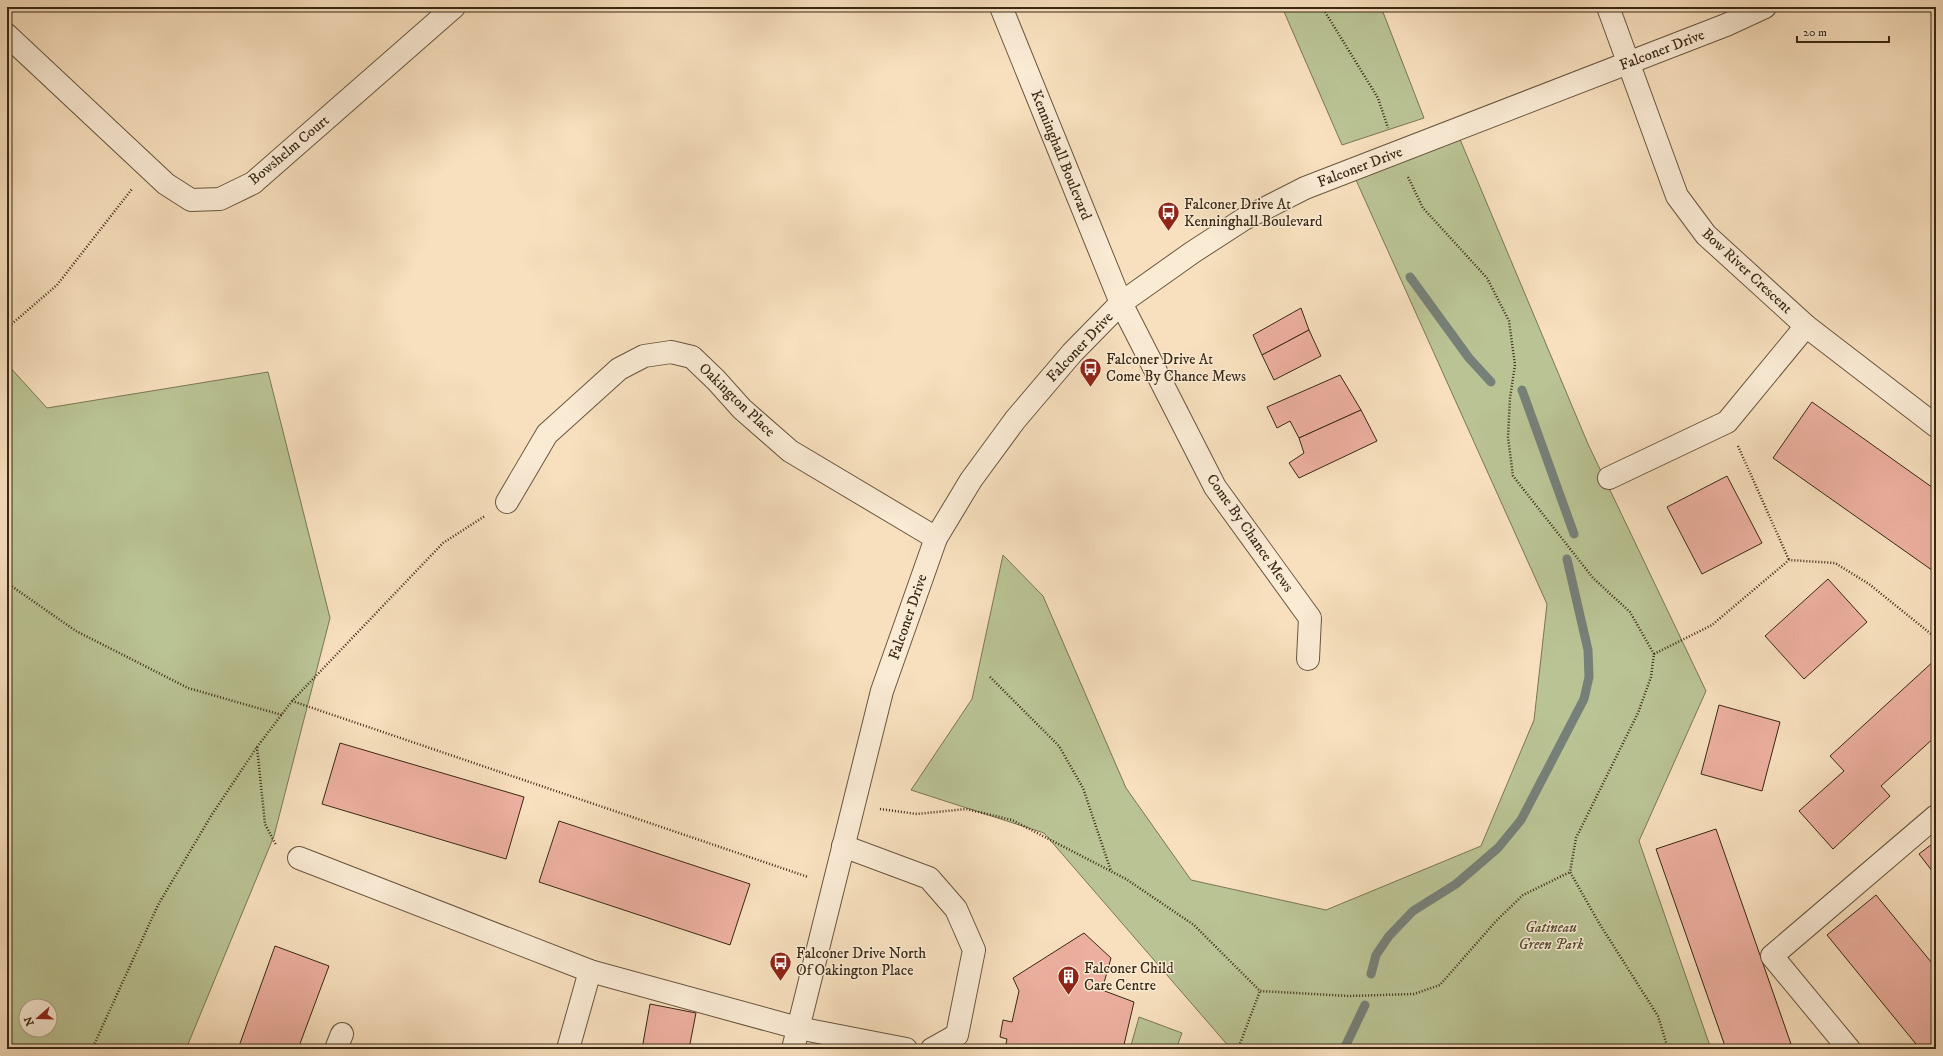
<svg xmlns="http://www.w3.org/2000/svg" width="1943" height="1056" viewBox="0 0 1943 1056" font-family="'IM FELL DW Pica',serif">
	<rect width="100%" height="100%" fill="#f8e0be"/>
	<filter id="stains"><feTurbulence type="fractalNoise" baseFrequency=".005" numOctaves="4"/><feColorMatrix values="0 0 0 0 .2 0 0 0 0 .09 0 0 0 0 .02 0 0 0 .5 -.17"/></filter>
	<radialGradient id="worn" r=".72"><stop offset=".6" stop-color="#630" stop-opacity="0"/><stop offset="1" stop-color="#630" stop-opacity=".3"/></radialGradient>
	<g fill="#bac394" stroke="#7a7654" fill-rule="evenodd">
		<polygon points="1282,7 1381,7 1424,118 1342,145"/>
		<polygon points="1459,137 1588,444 1706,691 1639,841 1711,1049 1231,1049 1044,833 911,790 972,699 1003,555 1043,596 1126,788 1191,880 1326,910 1481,846 1534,720 1547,604 1356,180"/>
		<path d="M7,364L47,408L268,372L330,618L274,836L186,1049H7ZM26,1006H50V1030H26Z"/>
		<polygon points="1139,1017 1182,1033 1176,1049 1130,1049"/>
	</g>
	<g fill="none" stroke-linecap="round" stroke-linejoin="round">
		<g stroke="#778078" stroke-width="9">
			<polyline points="1410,277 1469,358 1491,382"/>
			<polyline points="1522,390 1574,534"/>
			<polyline points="1371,974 1376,955 1389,936 1413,911 1456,884 1498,848 1521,820 1584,699 1589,677 1588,650 1567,559"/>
			<polyline points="1344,1049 1365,1005"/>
		</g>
	</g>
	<g fill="#edb0a0" stroke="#392815">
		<polygon points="1301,308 1309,330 1262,355 1253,335"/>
		<polygon points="1309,330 1321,356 1274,380 1262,355"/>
		<polygon points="1340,375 1361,410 1299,438 1290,421 1277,428 1267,407"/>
		<polygon points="1812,402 1936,490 1936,573 1773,458"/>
		<polygon points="1361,410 1377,441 1299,478 1289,463 1304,453 1299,438"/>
		<polygon points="1727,476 1762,543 1702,574 1667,507"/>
		<polygon points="1828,579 1867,622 1804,679 1765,636"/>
		<polygon points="1936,659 1936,736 1881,786 1890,796 1833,849 1799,811 1844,771 1830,756"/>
		<polygon points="1719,705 1780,722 1762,791 1701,774"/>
		<polygon points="340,743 524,797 506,859 322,804"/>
		<polygon points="559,821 750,884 730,945 539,882"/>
		<polygon points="1716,829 1791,1044 1775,1049 1726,1049 1656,849"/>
		<polygon points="1936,841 1936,876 1919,854"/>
		<polygon points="1876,895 1936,968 1936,1049 1920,1049 1827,935"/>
		<polygon points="1084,933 1111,958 1102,990 1134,1002 1123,1049 1005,1049 1007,1039 1000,1037 1003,1020 1012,1022 1019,991 1013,978"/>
		<polygon points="275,946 329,966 298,1049 238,1049"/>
		<polygon points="650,1004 696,1013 689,1049 642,1049"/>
	</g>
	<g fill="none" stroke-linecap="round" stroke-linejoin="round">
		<defs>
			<g id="minor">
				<polyline points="1001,7 1121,303 1215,487 1310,618 1308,659"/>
				<polyline points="1608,7 1677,196 1706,235 1806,326 1936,426"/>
				<polyline points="7,35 166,184 191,200 220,199 253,183 454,7"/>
				<polyline points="1609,478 1727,422 1806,326"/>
				<polyline points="507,502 547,434 619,369 644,356 671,352 692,357 716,380 742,409 790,451 936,538"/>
				<polyline points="843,846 929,878 956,909 974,950 957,1035 932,1049"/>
				<polyline points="299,858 590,971 798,1028 906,1049"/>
				<polyline points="336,1049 342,1034"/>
				<polyline points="568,1049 590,971"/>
				<polyline points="793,1049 882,691 936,538 971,480 1015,420 1072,353 1121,303 1193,252 1244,219 1305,188 1726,25 1765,7"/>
				<polyline points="1849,1049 1772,956 1936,816"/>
			</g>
		</defs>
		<use href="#minor" stroke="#69563f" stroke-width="24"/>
		<g stroke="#392815" stroke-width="2.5" stroke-dasharray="1 2" stroke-linecap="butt">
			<polyline points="1322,7 1378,98 1388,128"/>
			<polyline points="1408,177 1423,208 1487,278 1509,321 1515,365 1510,398 1508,437 1513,476 1593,578 1630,612 1654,654 1651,677 1638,713 1576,838 1570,872 1599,923 1658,1016 1668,1049"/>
			<polyline points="7,328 57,285 132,189"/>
			<polyline points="1738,446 1789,560"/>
			<polyline points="7,583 76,631 188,688 282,715"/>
			<polyline points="1654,654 1712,625 1789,560 1835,563 1869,584 1936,638"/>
			<polyline points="990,677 1059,746 1083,788 1111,871"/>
			<polyline points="292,701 808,877"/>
			<polyline points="257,747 265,824 276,845"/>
			<polyline points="880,809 917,814 966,809 1012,820 1126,879 1194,925 1260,991 1349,996 1414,994 1440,985 1496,921 1523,895 1570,872"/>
			<polyline points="92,1049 158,905 211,816 257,747 292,701 443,543 485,516"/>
			<polyline points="1238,1049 1260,991"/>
		</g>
		<use href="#minor" stroke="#faebd5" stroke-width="22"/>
	</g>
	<defs>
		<symbol id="bus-pin" viewBox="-11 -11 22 30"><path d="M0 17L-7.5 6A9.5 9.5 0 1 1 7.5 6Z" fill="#8f2418" stroke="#faebd5"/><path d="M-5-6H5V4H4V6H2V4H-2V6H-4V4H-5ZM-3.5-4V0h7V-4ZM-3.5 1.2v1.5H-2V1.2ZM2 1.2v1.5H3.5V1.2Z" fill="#fff"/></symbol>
		<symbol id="building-pin" viewBox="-11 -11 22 30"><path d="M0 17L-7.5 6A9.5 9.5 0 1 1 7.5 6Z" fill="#8f2418" stroke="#faebd5"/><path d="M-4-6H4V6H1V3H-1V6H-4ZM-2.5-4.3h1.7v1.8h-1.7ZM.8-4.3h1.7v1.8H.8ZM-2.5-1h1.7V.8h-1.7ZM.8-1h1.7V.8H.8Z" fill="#fff"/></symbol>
	</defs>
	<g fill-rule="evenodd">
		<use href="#bus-pin" x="1156" y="200" width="25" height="34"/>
		<use href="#bus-pin" x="1078" y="356" width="25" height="34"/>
		<use href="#bus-pin" x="768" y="950" width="25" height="34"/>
		<use href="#building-pin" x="1056" y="964" width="25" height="34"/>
	</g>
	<g text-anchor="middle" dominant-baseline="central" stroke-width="3" stroke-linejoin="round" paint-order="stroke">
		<g font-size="15" fill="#392815" stroke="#faebd5">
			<text transform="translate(1662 50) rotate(-21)">Falconer Drive</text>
			<text transform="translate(289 150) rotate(-40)">Bowshelm Court</text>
			<text transform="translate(1061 155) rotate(68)">Kenninghall Boulevard</text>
			<text transform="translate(1360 167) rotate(-21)">Falconer Drive</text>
			<text transform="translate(1747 271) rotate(43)">Bow River Crescent</text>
			<text transform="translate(1080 347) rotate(-47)">Falconer Drive</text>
			<text transform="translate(737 400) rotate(44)">Oakington Place</text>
			<text transform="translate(1250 533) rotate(55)">Come By Chance Mews</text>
			<text transform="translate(908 617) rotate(-71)">Falconer Drive</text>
		</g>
		<g font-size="15" fill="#392815" stroke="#faebd5" text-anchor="start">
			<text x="1184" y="204">Falconer Drive At<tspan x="1184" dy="17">Kenninghall Boulevard</tspan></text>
			<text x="1106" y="359">Falconer Drive At<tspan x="1106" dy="17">Come By Chance Mews</tspan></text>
			<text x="796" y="953">Falconer Drive North<tspan x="796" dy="17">Of Oakington Place</tspan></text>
			<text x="1084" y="968">Falconer Child<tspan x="1084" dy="17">Care Centre</tspan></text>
		</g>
		<g font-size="15" font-style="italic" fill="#594f35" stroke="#faebd5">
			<text x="1551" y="927">Gatineau<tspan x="1551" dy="17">Green Park</tspan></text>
		</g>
	</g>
	<rect width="1943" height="1056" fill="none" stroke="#f8e0be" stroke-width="24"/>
	<rect x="8" y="8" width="1927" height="1040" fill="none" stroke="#392815" stroke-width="2"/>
	<rect x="12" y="12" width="1919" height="1032" fill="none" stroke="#392815"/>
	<g transform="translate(38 1018) rotate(250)"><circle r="19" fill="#faebd5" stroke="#ad9d88"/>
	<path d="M0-3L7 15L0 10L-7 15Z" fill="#8f2418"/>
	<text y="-6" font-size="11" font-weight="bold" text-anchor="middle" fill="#392815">N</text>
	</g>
	<path d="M1797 36v6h92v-6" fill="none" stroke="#392815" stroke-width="2"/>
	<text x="1803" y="36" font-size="12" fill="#392815" stroke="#faebd5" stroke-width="3" paint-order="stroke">20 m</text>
	<rect width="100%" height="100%" filter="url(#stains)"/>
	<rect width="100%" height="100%" fill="url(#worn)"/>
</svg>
